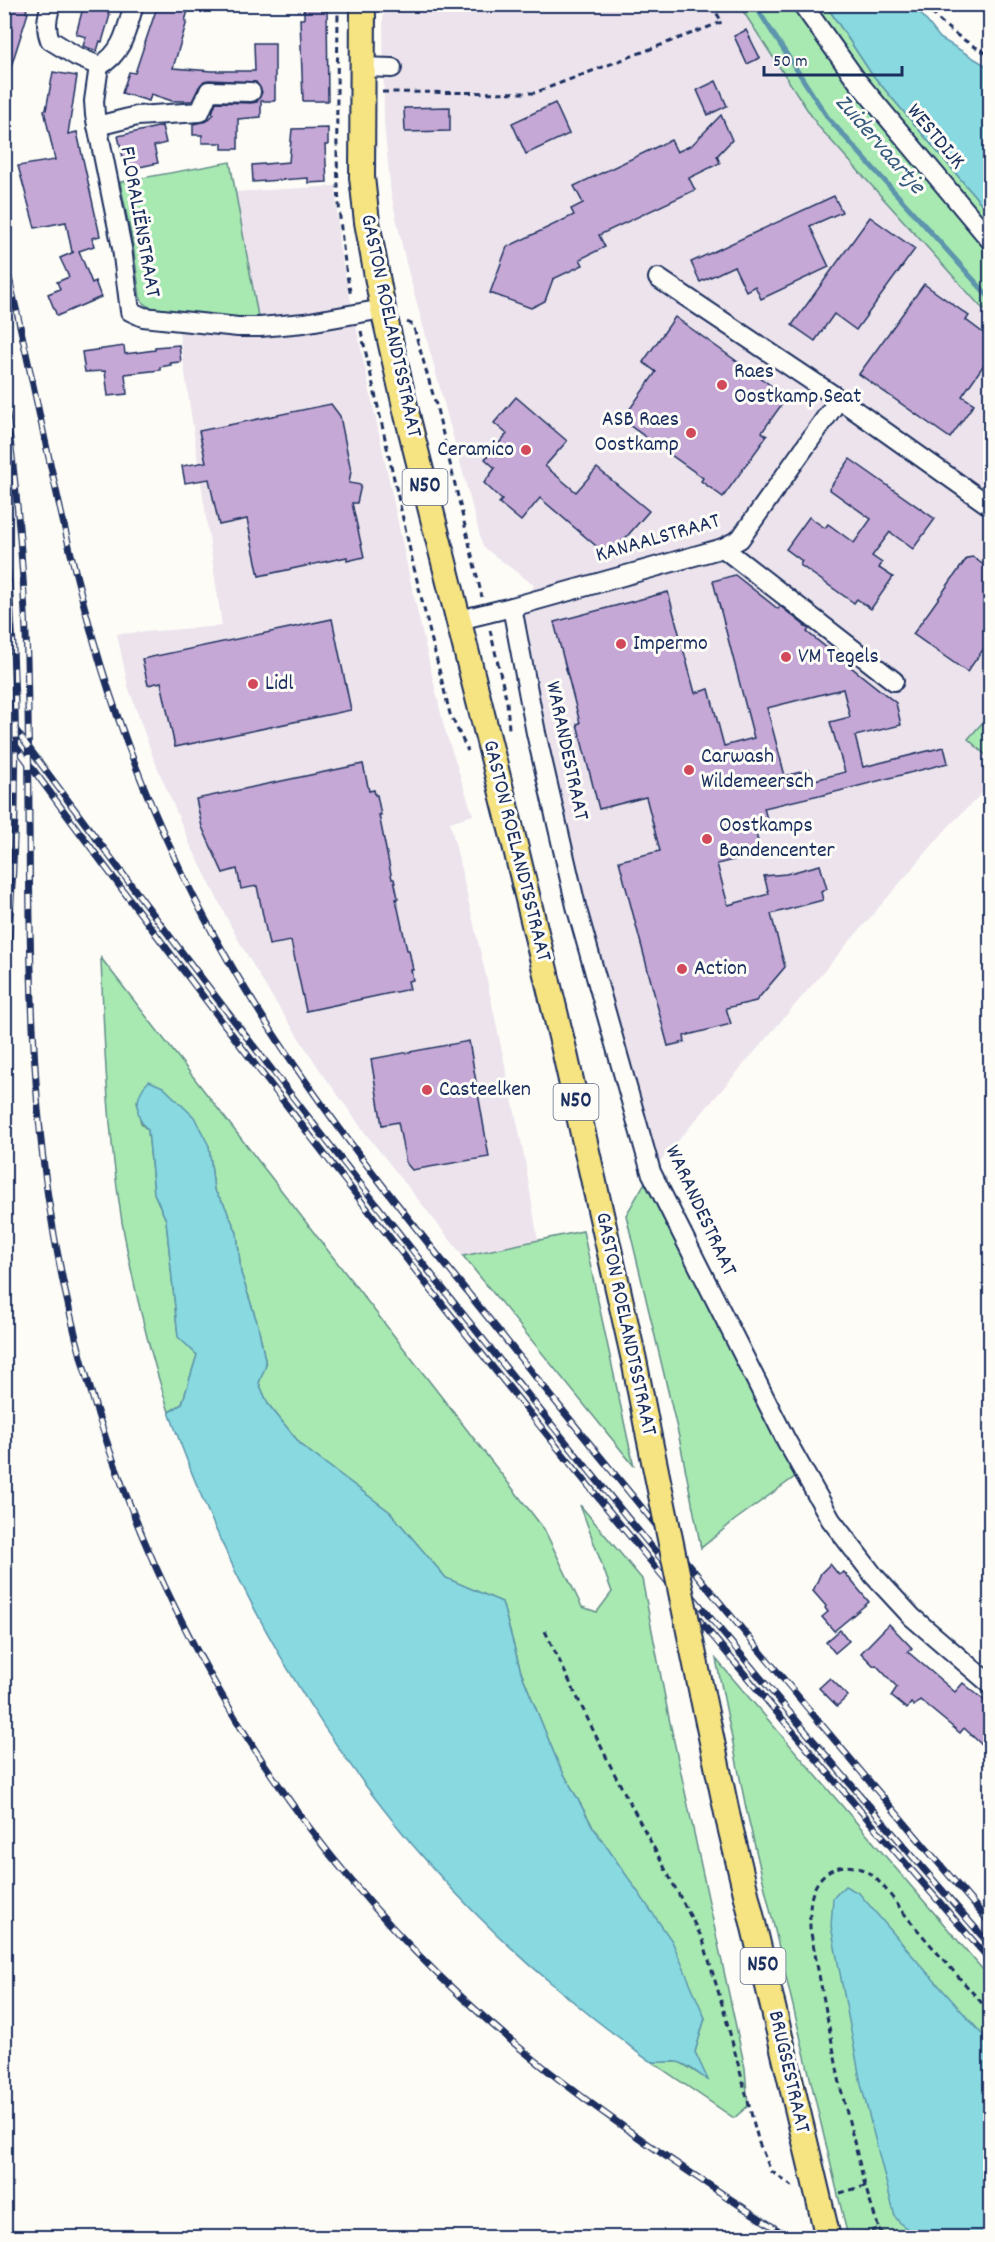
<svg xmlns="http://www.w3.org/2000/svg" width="995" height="2242" viewBox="0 0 995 2242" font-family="Dekko,sans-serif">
	<rect width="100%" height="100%" fill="#fdfcf7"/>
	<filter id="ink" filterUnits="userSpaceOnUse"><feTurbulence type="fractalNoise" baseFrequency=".0167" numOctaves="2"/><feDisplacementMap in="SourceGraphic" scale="12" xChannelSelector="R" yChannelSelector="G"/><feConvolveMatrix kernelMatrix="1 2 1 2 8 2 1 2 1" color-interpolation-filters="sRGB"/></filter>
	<g filter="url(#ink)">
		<g fill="#ece3ed">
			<polygon points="383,5 739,5 818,126 980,306 990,314 990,714 968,739 990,759 990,785 949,826 651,1172 639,1131 543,720 528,629 521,612 534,585 483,547 406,263 391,194 384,123"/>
			<polygon points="336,186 339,246 412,588 444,727 473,815 450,822 486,976 524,1155 538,1241 463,1256 366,1134 320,1070 267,989 235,934 190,844 153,757 128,686 117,634 222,626 179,332 261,332 235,192"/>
		</g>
		<g fill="#a8e9b2" stroke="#628c88" stroke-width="1.5">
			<polygon points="739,5 826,5 871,73 990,214 990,314 980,306 818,126"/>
			<polygon points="230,162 259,322 182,314 149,307 144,304 140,297 133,245 120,182"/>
			<polygon points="990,714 990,759 968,739"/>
			<path d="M101,958L544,1529L582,1607L597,1612L612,1592L580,1505L642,1579L669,1718L745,2068L748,2106L734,2118L652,2062H680L707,2079L695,2052L705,2018L630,1882L593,1827L558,1763L521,1672L502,1602L446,1578L390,1512L302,1446L268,1404L259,1383L266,1365L258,1325L241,1273L237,1233L224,1204L214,1190L209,1146L137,1101L141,1124L148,1130L154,1193L166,1220L178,1336L197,1355L182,1404L169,1412C149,1350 133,1286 122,1222C108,1134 104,1046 101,958Z"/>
			<polygon points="651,1172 803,1471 735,1520 701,1548 679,1437 626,1215"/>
			<polygon points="583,1231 628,1440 634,1466 463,1256"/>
			<polygon points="716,1659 990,1978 990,2237 848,2237 747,1813"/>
		</g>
		<g fill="#88d9e0" stroke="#5c95ac" stroke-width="1.5">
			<polygon points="826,5 914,5 940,38 990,68 990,214 871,73"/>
			<path d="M149,1081L163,1087L194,1117L209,1146L214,1190L224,1204L237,1233L241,1273L258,1325L266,1365L259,1383L268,1404L302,1446L390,1512L446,1578L502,1602L521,1672L558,1763L593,1827L672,1941L691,1985L705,2018L695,2052L708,2080C699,2075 687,2063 677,2062C669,2061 657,2064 650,2061C640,2056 630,2046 621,2039C599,2023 578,2006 557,1988C375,1837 247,1634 169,1412L182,1404L197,1355L178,1337L166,1220L154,1193L148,1130C133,1116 135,1094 149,1081Z"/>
			<polygon points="845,1886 859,1893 917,1961 990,2043 990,2237 920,2237 903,2226 895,2217 861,2084 831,1926 833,1898"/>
		</g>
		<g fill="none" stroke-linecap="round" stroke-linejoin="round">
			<polyline stroke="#5c95ac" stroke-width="5" points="754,4 828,118 990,298"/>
		</g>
		<g fill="#c5a8d5" stroke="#1b2f5e" stroke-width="1.5" fill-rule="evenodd">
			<polygon points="4,4 28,4 26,12 28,13 8,76 4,75"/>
			<polygon points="84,4 111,4 108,14 110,15 102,42 100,41 97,51 83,46 86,37 76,34"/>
			<polygon points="158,4 190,4 185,21 187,21 173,68 212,71 255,71 254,43 275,43 275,101 261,101 261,117 238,119 238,149 222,149 222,143 202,143 202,135 193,135 193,124 207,121 214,114 212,113 216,102 251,103 257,102 262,92 256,82 209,80 204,81 199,87 192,101 172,101 151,94 149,101 122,93 129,72 135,73"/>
			<polygon points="304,4 327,4 328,101 303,101 300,19 304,19"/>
			<polygon points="746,30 760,58 747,64 734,36"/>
			<polygon points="53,72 77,76 68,134 77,132 100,236 92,238 94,246 79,251 92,283 95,281 101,297 57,316 48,294 60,289 57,282 69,277 60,258 74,252 72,252 66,222 35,228 18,166 55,160 44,110 46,110"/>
			<polygon points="716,81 727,106 708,115 697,90"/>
			<polygon points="555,103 569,134 526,154 512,123"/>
			<polygon points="450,107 450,131 405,132 404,108"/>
			<polygon points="721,115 732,140 717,156 720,163 689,178 695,190 599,235 605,247 580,259 583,265 553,279 545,301 531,308 490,293 507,247 574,215 571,209 583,203 574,186 671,140 677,152 692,145"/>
			<polygon points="162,126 166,143 154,146 158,163 126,170 118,136"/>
			<polygon points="328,128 328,145 325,145 327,182 308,183 308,178 253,182 252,165 289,162 292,129"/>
			<polygon points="834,196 842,212 810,226 829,267 761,299 755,286 746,291 734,266 700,282 691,262"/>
			<polygon points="870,217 915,249 856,330 834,314 815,341 792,325"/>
			<polygon points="924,284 969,316 966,320 990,338 990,356 962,396 974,404 950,438 859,374"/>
			<polygon points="675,317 787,397 762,432 767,436 723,497 701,481 703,478 622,420 656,372 643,362"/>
			<polygon points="179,345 181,362 170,363 171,365 160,367 160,370 125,374 127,394 108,396 105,371 85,372 82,352 124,346 125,354 155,350 155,347"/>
			<polygon points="516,397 567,441 545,466 576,492 597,468 649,511 609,557 540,498 521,521 499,503 502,500 484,483 495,468 485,459 507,434 494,423"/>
			<polygon points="331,404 340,416 351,471 349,483 361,485 357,503 352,503 364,557 347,561 347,557 259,576 247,519 219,525 209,479 185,483 182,466 206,462 199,431"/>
			<polygon points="850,459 935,519 913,549 890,532 872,556 882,563 879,568 893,577 871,609 857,599 854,603 800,565 802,561 786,549 809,517 825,528 828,524 854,543 871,519 829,489"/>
			<polygon points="973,557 990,570 990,640 967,672 913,634 967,558"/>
			<path d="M735,575L778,609L780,606L809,629L807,632L896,703L901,725L855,736L863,767L944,747L948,763L820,796L819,795L764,808L768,823L754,826L761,853L717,864L728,905L769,894L764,876L786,874L820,865L827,889L821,892L823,900L771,914L785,967L756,1001L726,1008L731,1024L684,1036L685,1042L668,1046L619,861L660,851L646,797L599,809L577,724L580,723L554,622L668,592L695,693L709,689L724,746L754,738L713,581ZM843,689L850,717L830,722L845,772L811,781L809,770L785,776L767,708Z"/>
			<polygon points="332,619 351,710 175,747 161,682 148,685 142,659"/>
			<polygon points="363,764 369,791 374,790 375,795 377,795 381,815 379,815 392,879 394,879 398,898 396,899 407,950 409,950 413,970 411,970 413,980 408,981 410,989 306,1011 291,941 269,945 257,886 241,889 237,869 223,873 202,827 196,799"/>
			<polygon points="469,1041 489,1157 412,1170 406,1163 398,1122 382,1125 371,1059"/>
			<polygon points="830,1564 839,1575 844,1572 869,1602 834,1631 822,1617 828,1612 825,1608 826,1606 813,1591 821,1573"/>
			<polygon points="889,1624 912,1648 908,1652 955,1692 963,1683 990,1705 990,1737 983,1746 964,1728 960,1733 920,1700 914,1706 911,1703 907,1709 891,1696 897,1687 876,1665 874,1666 861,1653"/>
			<polygon points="840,1630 849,1641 835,1653 826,1642"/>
			<polygon points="830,1678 848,1696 837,1706 819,1688"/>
		</g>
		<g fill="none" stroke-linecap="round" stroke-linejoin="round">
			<defs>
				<g id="minor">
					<path d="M51,4C47,18 45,27 50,40L76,56L99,66C123,54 127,28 134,4"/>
					<polyline points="802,4 858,82 990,240"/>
					<polyline points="99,66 94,101 95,115 122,248 130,311 143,317 238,327 260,327 304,323 383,309"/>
					<polyline points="362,67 392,68"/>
					<polyline points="97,126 137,116 200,112 209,91 251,92"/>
					<polyline points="658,278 839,399"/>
					<polyline points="723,548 894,681"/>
					<polyline points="512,607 536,733 576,906 651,1172 786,1440 831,1520 874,1576 912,1617 990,1684"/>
					<polyline points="459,620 512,607 723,548 740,539 839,399 990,506"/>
				</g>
				<g id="major">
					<polyline points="363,4 362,177 367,222 383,309 407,415 515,845 563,1045 634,1360 647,1427"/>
					<polyline points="702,1694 728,1818 828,2238"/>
				</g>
			</defs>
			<use href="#minor" stroke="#1b2f5e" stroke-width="22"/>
			<use href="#major" stroke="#1b2f5e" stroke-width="28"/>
			<g stroke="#1b2f5e" stroke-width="3" stroke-dasharray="6 4.5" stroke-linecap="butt">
				<path d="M338,4C338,101 331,201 351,296"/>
				<path d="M925,4C942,27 965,42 990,55"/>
				<polyline points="382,92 534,93 722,22 711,4"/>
				<polyline points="407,322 413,325 436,405 482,597"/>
				<polyline points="361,331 414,568 450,714 468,751"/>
				<polyline points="490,630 507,702 509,729"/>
				<polyline points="545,1631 613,1771 703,1940 724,2011 759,2143 771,2171 793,2187"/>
				<path d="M865,2186L841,2089L810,1928C810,1916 809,1903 813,1892C823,1864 851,1859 873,1876C886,1887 900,1909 911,1922C937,1953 964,1983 990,2012"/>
				<polyline points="840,2193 865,2186 879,2229 849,2236"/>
				<polyline points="879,2229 885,2238"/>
			</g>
			<use href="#minor" stroke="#fdfcf7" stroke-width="18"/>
			<use href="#major" stroke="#f6e381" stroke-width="24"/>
			<defs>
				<g id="rail">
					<path d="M4,257C37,392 60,529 100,662C120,728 145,794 174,856C260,1044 394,1200 522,1360C675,1550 831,1738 990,1923"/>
					<path d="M4,392C16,480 24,569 27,659C31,809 26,959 38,1109C66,1454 225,1789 486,2019C580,2102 685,2170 790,2238"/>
					<path d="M4,528C20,682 19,838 4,992"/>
					<path d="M4,714C316,1138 643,1550 990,1945"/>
					<path d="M4,730C315,1154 643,1565 990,1960"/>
				</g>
			</defs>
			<use href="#rail" stroke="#1b2f5e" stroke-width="7"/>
			<use href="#rail" stroke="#fdfcf7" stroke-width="4.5" stroke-dasharray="14" stroke-linecap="butt"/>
			<defs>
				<polyline id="major-bridge" points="647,1427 702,1694"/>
			</defs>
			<use href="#major-bridge" stroke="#1b2f5e" stroke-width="28" stroke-linecap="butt"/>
			<use href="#major-bridge" stroke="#f6e381" stroke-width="24"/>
		</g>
	</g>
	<g fill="#d1495b" stroke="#fdfcf7" stroke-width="2">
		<circle cx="722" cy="385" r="6"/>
		<circle cx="691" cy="433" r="6"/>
		<circle cx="526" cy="450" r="6"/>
		<circle cx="621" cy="644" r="6"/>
		<circle cx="786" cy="657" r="6"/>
		<circle cx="253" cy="684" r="6"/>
		<circle cx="689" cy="770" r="6"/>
		<circle cx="707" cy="839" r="6"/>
		<circle cx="682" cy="969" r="6"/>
		<circle cx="427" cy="1090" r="6"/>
	</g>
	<g text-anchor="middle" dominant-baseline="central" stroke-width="6" stroke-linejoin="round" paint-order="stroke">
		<g fill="#fdfcf7" stroke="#5f6c8c" stroke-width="1.5">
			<rect x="402.5" y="469" width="45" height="36" rx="4.5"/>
			<rect x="553.5" y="1084" width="45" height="36" rx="4.5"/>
			<rect x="740.5" y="1948" width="45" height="36" rx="4.5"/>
		</g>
		<g font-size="21" font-weight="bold" fill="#1b2f5e">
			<text x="425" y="487">N50</text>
			<text x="576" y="1102">N50</text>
			<text x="763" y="1966">N50</text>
		</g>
		<g font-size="22" fill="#1b2f5e" stroke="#fdfcf7">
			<text transform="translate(935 137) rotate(50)">WESTDIJK</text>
			<text transform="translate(139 222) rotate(80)">FLORALIËNSTRAAT</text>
			<text transform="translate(390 326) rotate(78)">GASTON ROELANDTSSTRAAT</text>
			<text transform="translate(658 539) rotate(-16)">KANAALSTRAAT</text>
			<text transform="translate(566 751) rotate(78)">WARANDESTRAAT</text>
			<text transform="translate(516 851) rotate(76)">GASTON ROELANDTSSTRAAT</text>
			<text transform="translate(700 1211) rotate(65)">WARANDESTRAAT</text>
			<text transform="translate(625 1324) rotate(78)">GASTON ROELANDTSSTRAAT</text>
			<text transform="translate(788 2072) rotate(77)">BRUGSESTRAAT</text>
		</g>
		<g font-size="22" fill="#1b2f5e" stroke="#fdfcf7" text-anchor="start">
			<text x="734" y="372">Raes<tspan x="734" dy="25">Oostkamp Seat</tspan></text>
			<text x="679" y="420" text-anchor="end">ASB Raes<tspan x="679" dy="25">Oostkamp</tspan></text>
			<text x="514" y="450" text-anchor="end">Ceramico</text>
			<text x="633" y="644">Impermo</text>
			<text x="798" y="657">VM Tegels</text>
			<text x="265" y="684">Lidl</text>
			<text x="701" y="757">Carwash<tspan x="701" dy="25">Wildemeersch</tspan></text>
			<text x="719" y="826">Oostkamps<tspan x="719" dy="25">Bandencenter</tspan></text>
			<text x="694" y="969">Action</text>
			<text x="439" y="1090">Casteelken</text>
		</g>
		<g font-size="24" font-style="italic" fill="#365a7e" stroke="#fdfcf7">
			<text transform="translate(879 145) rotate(49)">Zuidervaartje</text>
		</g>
	</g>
	<rect width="995" height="2242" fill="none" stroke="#fdfcf7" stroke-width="24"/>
	<rect x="12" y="12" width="971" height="2218" fill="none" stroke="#1b2f5e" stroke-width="2" filter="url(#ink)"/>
	<path d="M764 66v9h138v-9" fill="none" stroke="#1b2f5e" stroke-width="3"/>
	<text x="773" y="66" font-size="18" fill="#1b2f5e" stroke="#fdfcf7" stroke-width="4.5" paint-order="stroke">50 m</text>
</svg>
